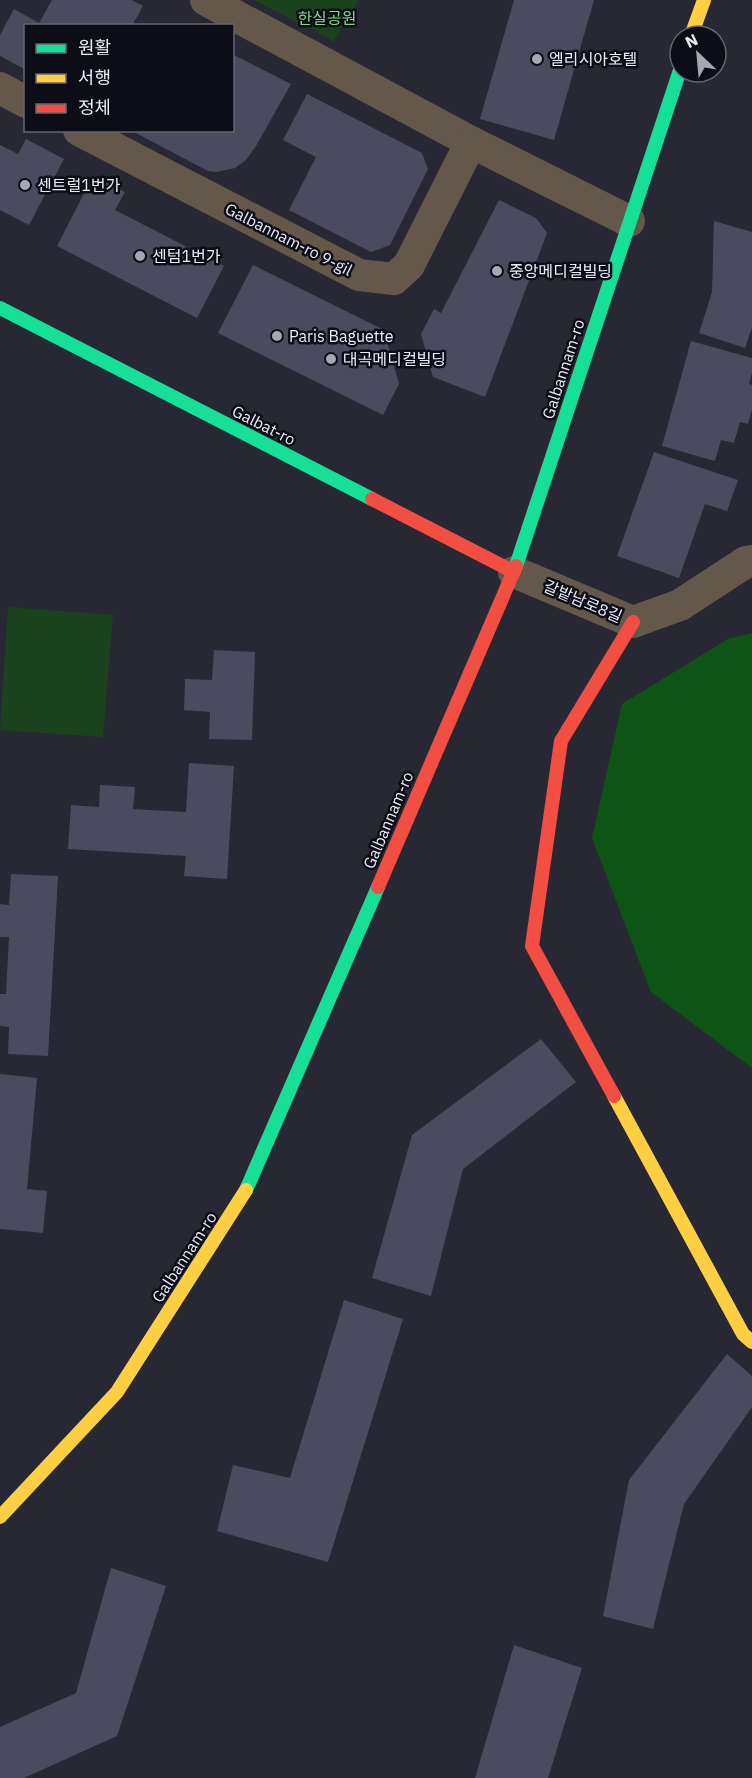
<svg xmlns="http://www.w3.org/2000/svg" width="752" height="1778" viewBox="0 0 752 1778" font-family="'IBM Plex Sans','Noto Sans KR',sans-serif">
	<rect width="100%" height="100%" fill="#282834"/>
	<g fill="#1a421c">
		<polygon points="254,0 359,0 334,41"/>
		<polygon points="8,607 113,615 103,737 0,730"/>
	</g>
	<polygon fill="#0e5515" points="752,633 752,1068 651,992 592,838 622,704 728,639"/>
	<g fill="#4b4a5f">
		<polygon points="52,0 132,0 143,6 132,26 26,26 26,70 0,56 0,35 14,9 39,23"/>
		<polygon points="514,0 594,0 554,140 480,119"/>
		<polygon points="232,54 291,84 256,146 246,160 235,168 226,170 216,172 208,171 130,130 232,130"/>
		<polygon points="307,94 422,153 428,169 390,245 371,252 289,210 316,157 283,140"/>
		<polygon points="26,139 64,159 29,225 0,210 0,145 18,154"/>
		<polygon points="93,176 125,192 115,210 224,266 197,318 57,246"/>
		<polygon points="499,200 536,218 547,233 485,397 433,377 421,334 434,309 441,313"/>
		<polygon points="714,221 752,232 752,327 745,348 699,333 712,292"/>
		<polygon points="253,265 384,330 399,384 383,415 218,333"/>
		<polygon points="691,341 752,358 752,372 749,384 752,385 752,410 748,424 740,422 734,443 721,440 715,461 662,446"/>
		<polygon points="654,452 738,480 727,511 705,504 679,578 617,556"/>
		<polygon points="214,650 255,652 252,740 209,739 210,712 184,710 185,679 212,680"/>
		<polygon points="189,763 234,766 227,879 184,876 186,856 68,849 71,805 99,807 100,785 135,787 133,809 186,812"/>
		<polygon points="11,874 58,876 48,1056 8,1054 9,1027 0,1026 0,994 6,994 9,937 0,937 0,904 9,905"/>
		<polygon points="541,1039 576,1082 463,1169 431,1296 372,1278 412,1135"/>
		<polygon points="0,1074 37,1078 27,1189 47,1191 43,1233 0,1229"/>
		<polygon points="344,1300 403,1319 328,1562 217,1531 233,1465 290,1478"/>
		<polygon points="727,1354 752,1376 752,1407 684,1504 653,1629 603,1616 629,1480"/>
		<polygon points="111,1568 166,1586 117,1736 24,1778 0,1778 0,1727 76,1693"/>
		<polygon points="514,1645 582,1668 548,1778 475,1778"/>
	</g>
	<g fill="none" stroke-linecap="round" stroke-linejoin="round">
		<g stroke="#63584a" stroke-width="32">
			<polyline points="206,0 471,142 629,221"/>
			<polyline points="0,88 26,102"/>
			<polyline points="79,130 359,275 394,279 409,265 471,142"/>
			<polyline points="514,572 633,622 680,605 746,562 752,561"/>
		</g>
		<g stroke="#16e098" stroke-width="14">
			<polyline points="0,308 372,499"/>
			<polyline points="516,566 680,70"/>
			<polyline points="246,1190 378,887"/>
		</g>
		<g stroke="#ffcf43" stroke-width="14">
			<polyline points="691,36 704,0"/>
			<polyline points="614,1096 743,1334 752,1342"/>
			<polyline points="0,1517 117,1392 246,1190"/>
		</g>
		<g stroke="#f24e42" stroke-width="14">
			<polyline points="372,499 514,572"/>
			<polyline points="378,887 516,566"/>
			<polyline points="614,1096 532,946 561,741 633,622"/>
		</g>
	</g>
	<g fill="#a6a7b5" stroke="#0d0d18" stroke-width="2">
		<circle cx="537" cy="59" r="6"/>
		<circle cx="25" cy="185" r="6"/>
		<circle cx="140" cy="256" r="6"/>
		<circle cx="497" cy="271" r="6"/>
		<circle cx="277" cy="336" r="6"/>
		<circle cx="331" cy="359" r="6"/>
	</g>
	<g text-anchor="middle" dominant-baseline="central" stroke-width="5" stroke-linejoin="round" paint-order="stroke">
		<g font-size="16" fill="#7ddc7b" stroke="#0d0d18">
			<text x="327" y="18">한실공원</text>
		</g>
		<g font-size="16" fill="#eaebfb" stroke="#0d0d18" text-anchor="start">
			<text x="549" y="59">엘리시아호텔</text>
			<text x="37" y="185">센트럴1번가</text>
			<text x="152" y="256">센텀1번가</text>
			<text x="509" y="271">중앙메디컬빌딩</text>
			<text x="289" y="336">Paris Baguette</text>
			<text x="343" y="359">대곡메디컬빌딩</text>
		</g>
		<g font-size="16" fill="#eaebfb" stroke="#0d0d18">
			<text transform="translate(289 239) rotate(27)">Galbannam-ro 9-gil</text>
			<text transform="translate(563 369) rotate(-72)">Galbannam-ro</text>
			<text transform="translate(264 425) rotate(27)">Galbat-ro</text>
			<text transform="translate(583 601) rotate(23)">갈밭남로8길</text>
			<text transform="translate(388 820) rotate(-67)">Galbannam-ro</text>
			<text transform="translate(184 1257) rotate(-57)">Galbannam-ro</text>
		</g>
	</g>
	<rect x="24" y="24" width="210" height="108" fill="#0d0d18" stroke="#656673" stroke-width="1.5"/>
	<rect x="36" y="44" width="30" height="9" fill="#16e098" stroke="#656673" stroke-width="1.5"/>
	<text x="78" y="54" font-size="18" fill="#eaebfb">원활</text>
	<rect x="36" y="74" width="30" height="9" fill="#ffcf43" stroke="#656673" stroke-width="1.5"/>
	<text x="78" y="84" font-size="18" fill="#eaebfb">서행</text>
	<rect x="36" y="104" width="30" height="9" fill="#f24e42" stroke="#656673" stroke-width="1.5"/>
	<text x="78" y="114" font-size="18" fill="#eaebfb">정체</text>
	<g transform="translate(698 54) rotate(334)"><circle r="28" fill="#0d0d18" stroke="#656673" stroke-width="1.5"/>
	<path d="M0-4.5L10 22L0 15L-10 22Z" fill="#a6a7b5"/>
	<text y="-9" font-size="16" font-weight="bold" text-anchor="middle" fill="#eaebfb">N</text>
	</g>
</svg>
